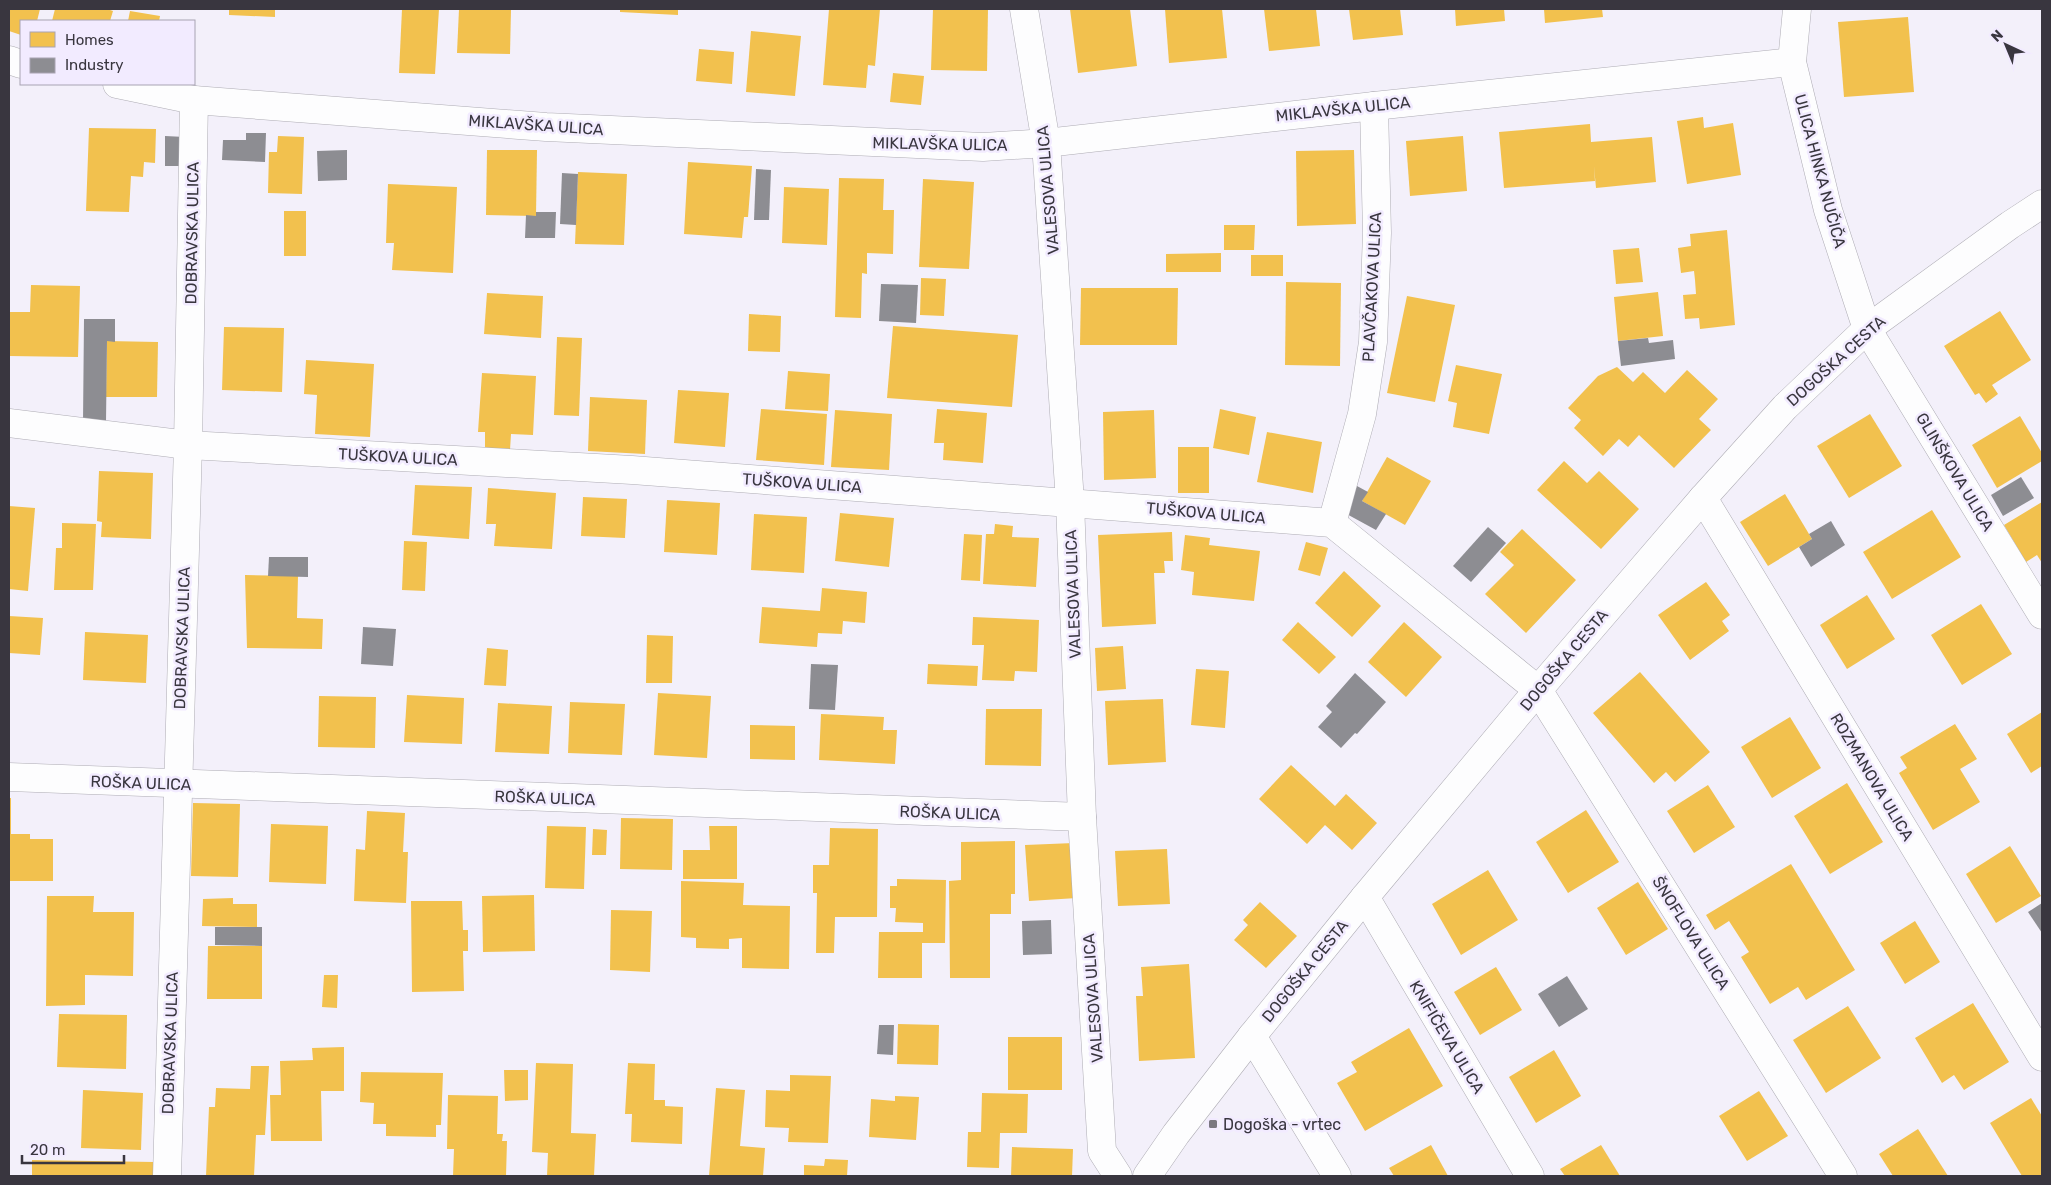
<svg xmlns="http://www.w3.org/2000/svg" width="2051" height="1185" viewBox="0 0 2051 1185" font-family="Rubik,sans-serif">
	<rect width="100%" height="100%" fill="#f3f0fa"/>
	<g fill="#f2c14e">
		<polygon points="9,9 40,9 37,21 21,21 21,35 9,31"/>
		<polygon points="55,9 107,9 113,11 110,21 52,21"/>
		<polygon points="229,9 275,9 275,17 229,15"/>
		<polygon points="402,9 439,9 435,74 399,73"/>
		<polygon points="459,9 511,9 510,54 457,53"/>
		<polygon points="620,9 678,9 678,15 620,12"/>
		<polygon points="829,9 880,9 875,66 868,65 866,88 823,85"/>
		<polygon points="933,9 988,9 987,71 931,70"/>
		<polygon points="1070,9 1130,9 1137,66 1078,73"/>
		<polygon points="1165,9 1222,9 1227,58 1169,63"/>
		<polygon points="1264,9 1316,9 1320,46 1269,51"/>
		<polygon points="1349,9 1400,9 1403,35 1353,40"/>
		<polygon points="1455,9 1504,9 1505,21 1456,26"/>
		<polygon points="1544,9 1602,9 1603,17 1545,23"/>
		<polygon points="130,11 160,16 159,21 128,21"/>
		<polygon points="1908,17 1914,92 1844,97 1838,22"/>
		<polygon points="751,31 801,36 795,96 746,92"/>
		<polygon points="699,49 734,52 732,84 696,81"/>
		<polygon points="893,73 924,76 921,105 890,102"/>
		<polygon points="1703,117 1704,128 1733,123 1741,175 1687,184 1677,121"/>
		<polygon points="1590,124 1591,142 1652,137 1656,182 1596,188 1594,166 1595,181 1504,188 1499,132"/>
		<polygon points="89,128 156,129 155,163 144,162 143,177 131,176 129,212 86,211"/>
		<polygon points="278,136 304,137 302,194 268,193 269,152 277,152"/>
		<polygon points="1463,136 1467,191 1410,196 1406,141"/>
		<polygon points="487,150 537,150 536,216 486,215"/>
		<polygon points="1354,150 1356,224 1297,226 1296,151"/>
		<polygon points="688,162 752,166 748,217 744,217 742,238 684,234"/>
		<polygon points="578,172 627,174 624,245 575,244"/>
		<polygon points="839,178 884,179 883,210 894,210 893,254 867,253 867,274 862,273 861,318 835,317"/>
		<polygon points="923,179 974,182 969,269 919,267"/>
		<polygon points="388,184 457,187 453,273 392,270 394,243 386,243"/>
		<polygon points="784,187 829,189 827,245 782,243"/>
		<rect x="284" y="211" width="22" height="45"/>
		<polygon points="1224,225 1255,225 1254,250 1224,250"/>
		<polygon points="1727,230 1735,325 1700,329 1699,318 1685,319 1683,295 1696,294 1695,280 1694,271 1681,273 1678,248 1691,246 1690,234"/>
		<polygon points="1639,248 1643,282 1616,284 1613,250"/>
		<polygon points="1221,253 1221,272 1166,272 1166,254"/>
		<rect x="1251" y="255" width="32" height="21"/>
		<polygon points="921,278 946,279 944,316 920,315"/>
		<polygon points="1286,282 1341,283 1340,366 1285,365"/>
		<polygon points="31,285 80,286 78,357 9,356 9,312 30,312"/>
		<polygon points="1081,288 1178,288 1177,345 1080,345"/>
		<polygon points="1658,292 1663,336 1618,341 1614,297"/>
		<polygon points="487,293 543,296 541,338 484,334"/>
		<polygon points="1407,296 1455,305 1435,402 1387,393"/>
		<polygon points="2000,311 2031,360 1992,385 1998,394 1986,403 1979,393 1975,395 1944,346"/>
		<polygon points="749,314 781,316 780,352 748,351"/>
		<polygon points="893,326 1018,335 1012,407 887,398"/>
		<polygon points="224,327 284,328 282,392 222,390"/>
		<polygon points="557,337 582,338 579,416 554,415"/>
		<polygon points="107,341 158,342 157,397 106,397"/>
		<polygon points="306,360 374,364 370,437 315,434 317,395 304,394"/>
		<polygon points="1456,365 1502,374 1489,434 1453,427 1457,403 1448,401"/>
		<polygon points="1617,367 1633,382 1643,372 1665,393 1687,370 1718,399 1699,419 1711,430 1674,468 1639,435 1628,447 1619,439 1603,456 1574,428 1581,420 1568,408 1598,376"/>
		<polygon points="788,371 830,374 828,411 785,409"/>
		<polygon points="482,373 536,376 533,435 511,434 510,450 485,449 485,432 478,432"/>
		<polygon points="678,390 729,393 725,447 674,443"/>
		<polygon points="590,397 647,400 645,454 588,451"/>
		<polygon points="761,409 827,414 824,465 756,460"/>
		<polygon points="937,409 987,413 983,463 943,460 944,443 934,443"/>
		<polygon points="1220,409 1256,417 1249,455 1213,448"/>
		<polygon points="835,410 892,414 889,470 831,467"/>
		<polygon points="1154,410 1156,478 1104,480 1103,412"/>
		<polygon points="1870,414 1902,466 1849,498 1817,446"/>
		<polygon points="2020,416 2042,453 2042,461 1997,488 1972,445"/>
		<polygon points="1267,432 1322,442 1313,493 1257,482"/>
		<rect x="1178" y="447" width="31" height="46"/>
		<polygon points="1387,457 1431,481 1405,525 1362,501"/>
		<polygon points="1564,461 1587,483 1599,471 1639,509 1601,549 1537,490"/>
		<polygon points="99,471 153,473 151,539 101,537 102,522 97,521"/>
		<polygon points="415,485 472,487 469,539 412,535"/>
		<polygon points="488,488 556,493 552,549 494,546 496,524 486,524"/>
		<polygon points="1785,494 1812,539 1768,566 1740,522"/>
		<polygon points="583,497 627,499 625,538 581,536"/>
		<polygon points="667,500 720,503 717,555 664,552"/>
		<polygon points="2042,502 2042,563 2037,555 2026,562 2004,525"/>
		<polygon points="9,506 35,508 28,591 9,589"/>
		<polygon points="1932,510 1961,557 1892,599 1863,552"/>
		<polygon points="840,513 894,518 889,567 835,561"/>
		<polygon points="754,514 807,517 804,573 751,570"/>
		<polygon points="62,523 96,524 93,590 54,590 56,548 62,548"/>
		<polygon points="995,524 1013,526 1012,537 1039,538 1036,587 983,584 986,534 994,534"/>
		<polygon points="1522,529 1576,580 1526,633 1485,594 1514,565 1500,552"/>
		<polygon points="1172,532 1173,561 1164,561 1165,573 1154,573 1156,624 1102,627 1098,535"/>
		<polygon points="964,534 982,535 980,581 961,580"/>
		<polygon points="1185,535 1210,538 1209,545 1260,551 1254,601 1192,595 1194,572 1181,570"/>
		<polygon points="404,541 427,542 425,591 402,590"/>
		<polygon points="1306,542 1328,548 1320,576 1298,570"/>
		<polygon points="1344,571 1381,606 1352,637 1315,603"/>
		<polygon points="245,575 298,576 297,618 323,619 322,649 247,648"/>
		<polygon points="1706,582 1730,615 1722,621 1729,631 1690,660 1658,615"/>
		<polygon points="822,588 867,592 865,623 843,621 842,634 818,633 817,647 759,643 762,607 820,611"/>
		<polygon points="1867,595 1895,639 1847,669 1820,625"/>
		<polygon points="1981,604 2012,654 1962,685 1931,635"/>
		<polygon points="9,616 43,618 40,655 9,653"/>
		<polygon points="973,617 1039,620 1037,672 1015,671 1014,681 982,680 984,645 972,645"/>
		<polygon points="1298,622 1336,657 1319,674 1282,640"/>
		<polygon points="1404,622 1442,657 1406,697 1368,662"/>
		<polygon points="85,632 148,635 146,683 83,680"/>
		<polygon points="647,635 673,636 672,683 646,683"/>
		<polygon points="1123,646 1126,689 1097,691 1095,648"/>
		<polygon points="487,648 508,650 506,686 484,685"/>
		<polygon points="928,664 978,666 977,686 927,684"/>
		<polygon points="1196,669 1229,671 1225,728 1191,725"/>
		<polygon points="1640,672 1710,752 1675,782 1666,772 1654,783 1593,713"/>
		<polygon points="658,693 711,696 707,758 654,755"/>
		<polygon points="407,695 464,698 462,744 404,742"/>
		<polygon points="319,696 376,697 375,748 318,747"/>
		<polygon points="1163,699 1166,762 1108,765 1105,701"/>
		<polygon points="570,702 625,704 622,755 568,753"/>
		<polygon points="498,703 552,706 549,754 495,752"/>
		<polygon points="986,709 1042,709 1041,766 985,765"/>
		<polygon points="2042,712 2042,766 2031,773 2007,734"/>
		<polygon points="821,714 884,717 883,730 897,730 895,764 819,760"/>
		<polygon points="1790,717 1821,768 1772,798 1741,747"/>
		<polygon points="1955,724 1977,759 1960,769 1980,802 1933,830 1899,773 1907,768 1900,757"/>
		<polygon points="750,725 795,726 795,760 750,759"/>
		<polygon points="1291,765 1335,806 1346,794 1377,823 1352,850 1325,825 1307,844 1259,799"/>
		<polygon points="1847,783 1883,842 1830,874 1794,816"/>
		<polygon points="1708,785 1735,827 1694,853 1667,811"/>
		<polygon points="9,798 11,798 11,834 30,834 30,839 53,839 53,881 9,881"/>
		<polygon points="193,803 240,804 238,877 191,876"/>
		<polygon points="1586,810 1619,862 1568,893 1536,842"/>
		<polygon points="367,811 405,813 403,852 408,852 406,903 354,901 356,849 365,850"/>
		<polygon points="621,818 673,819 672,870 620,869"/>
		<polygon points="271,824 328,826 326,884 269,882"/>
		<polygon points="547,826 586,827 584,889 545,888"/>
		<polygon points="709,826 737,826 737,879 683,879 683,850 710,850"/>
		<polygon points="830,828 878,829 877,917 835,917 834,953 816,953 817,893 813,893 813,865 829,865"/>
		<polygon points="593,829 607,830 606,855 592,855"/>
		<polygon points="1015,841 1015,894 1011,894 1011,914 990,914 990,978 950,978 949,881 961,880 961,842"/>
		<polygon points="1074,843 1077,898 1029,901 1025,845"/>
		<polygon points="2010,846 2041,896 1996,923 1966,874"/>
		<polygon points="1167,849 1170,904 1118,906 1115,851"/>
		<polygon points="1791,864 1855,970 1806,1000 1798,987 1770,1004 1741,957 1749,952 1729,921 1715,930 1706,915"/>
		<polygon points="1488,870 1518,920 1461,955 1432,904"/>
		<polygon points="897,879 946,880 945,943 922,943 922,978 878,978 879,932 923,932 923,923 895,922 896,908 890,908 890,886 897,886"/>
		<polygon points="681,881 744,883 743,905 790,906 789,969 742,968 742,938 729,939 729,949 696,948 696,938 681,937"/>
		<polygon points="1638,882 1668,929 1626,955 1597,908"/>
		<polygon points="534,895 535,951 483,952 482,896"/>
		<polygon points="47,896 94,896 93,912 134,912 133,976 85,975 85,1005 46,1006"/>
		<polygon points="233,898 233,904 257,904 257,927 202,926 203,899"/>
		<polygon points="411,901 462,901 463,930 468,930 468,951 463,951 464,991 412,992"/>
		<polygon points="1260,902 1297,936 1266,968 1234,940 1248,925 1243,920"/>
		<polygon points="611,910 652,911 650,972 610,970"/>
		<polygon points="1915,921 1940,962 1905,984 1880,943"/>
		<polygon points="208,946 262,946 262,999 207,999"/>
		<polygon points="1189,964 1195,1058 1139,1061 1136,996 1143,996 1141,967"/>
		<polygon points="1496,967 1522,1010 1480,1035 1454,992"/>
		<polygon points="324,975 338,975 337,1008 322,1007"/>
		<polygon points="1973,1003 2009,1062 1964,1090 1954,1075 1942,1083 1915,1038"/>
		<polygon points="1848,1006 1881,1058 1826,1093 1793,1040"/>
		<polygon points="59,1014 127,1015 126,1069 57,1067"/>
		<polygon points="898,1024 939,1025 938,1065 897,1064"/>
		<polygon points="1409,1028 1443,1086 1365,1131 1337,1083 1357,1072 1351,1062"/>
		<rect x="1008" y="1037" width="54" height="53"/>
		<polygon points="344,1047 344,1091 321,1091 322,1141 271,1141 270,1095 281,1095 280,1061 313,1060 312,1048"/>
		<polygon points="1554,1050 1581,1096 1536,1123 1509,1077"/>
		<polygon points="536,1063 573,1064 571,1133 596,1134 594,1176 547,1176 548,1153 532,1152"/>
		<polygon points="628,1063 655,1064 654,1100 665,1100 665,1106 683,1107 682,1144 631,1142 632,1114 625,1114"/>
		<polygon points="251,1066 269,1066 265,1135 256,1135 254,1176 206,1176 209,1107 215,1107 216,1088 250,1089"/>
		<polygon points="504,1070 528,1070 528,1100 505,1101"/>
		<polygon points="361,1072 443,1073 441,1125 436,1125 436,1137 386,1136 386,1124 373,1124 374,1103 360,1102"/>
		<polygon points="790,1075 831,1076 828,1143 788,1142 789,1128 765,1127 766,1090 790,1091"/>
		<polygon points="716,1088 745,1090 740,1146 765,1148 763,1176 709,1176"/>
		<polygon points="83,1090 143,1093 141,1150 81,1148"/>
		<polygon points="1759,1091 1788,1136 1747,1161 1719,1116"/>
		<polygon points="982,1093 1028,1094 1027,1133 1000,1133 999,1168 967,1167 968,1132 981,1132"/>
		<polygon points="448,1095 498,1096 497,1134 503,1134 502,1141 507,1141 506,1176 453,1176 454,1149 447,1149"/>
		<polygon points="895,1096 919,1097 916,1140 869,1137 871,1099 895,1101"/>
		<polygon points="2031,1098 2042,1116 2042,1176 2022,1176 1990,1123"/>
		<polygon points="1918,1129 1948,1176 1893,1176 1879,1154"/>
		<polygon points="1431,1145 1448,1176 1394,1176 1389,1168"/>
		<polygon points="1601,1145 1620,1176 1565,1176 1560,1169"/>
		<polygon points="1012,1147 1073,1149 1072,1176 1011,1176"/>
		<polygon points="825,1159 848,1160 847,1176 804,1176 804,1165 824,1166"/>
		<polygon points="32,1160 154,1162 154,1176 32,1176"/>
	</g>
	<g fill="#8d8d92">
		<polygon points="246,133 266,133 265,162 222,160 223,140 246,140"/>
		<polygon points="165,136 185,137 184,166 165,166"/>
		<polygon points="347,150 347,180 318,181 317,151"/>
		<polygon points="756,169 771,170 769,220 754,220"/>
		<polygon points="562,173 578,174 576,225 560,224"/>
		<polygon points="536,212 556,212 555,238 525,238 526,215 536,216"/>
		<polygon points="881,284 918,285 916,323 879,321"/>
		<polygon points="84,319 115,319 115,342 107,341 106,422 83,422"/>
		<polygon points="1648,338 1649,343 1673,340 1675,359 1621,366 1618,341"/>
		<polygon points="2021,477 2034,498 2003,516 1991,495"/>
		<polygon points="1357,486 1368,492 1362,501 1386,514 1376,530 1343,512"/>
		<polygon points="1831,521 1845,545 1811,567 1799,547 1812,539 1809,534"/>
		<polygon points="1488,527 1506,543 1471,582 1453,566"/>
		<polygon points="269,557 308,557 308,577 268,576"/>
		<polygon points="363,627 396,629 393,666 361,664"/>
		<polygon points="811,664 838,665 835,710 809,709"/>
		<polygon points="1355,673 1386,702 1357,734 1355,733 1341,748 1318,727 1332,712 1326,706"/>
		<polygon points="2042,903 2042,933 2028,912"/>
		<polygon points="1051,920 1052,954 1023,955 1022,921"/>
		<polygon points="215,927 262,927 262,946 215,945"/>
		<polygon points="1567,976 1588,1009 1559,1027 1538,994"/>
		<polygon points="879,1025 894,1025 893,1055 877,1054"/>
	</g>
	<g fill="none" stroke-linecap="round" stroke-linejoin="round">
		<defs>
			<g id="minor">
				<polyline points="1024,9 1046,143 1070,502 1082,817 1102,1151 1118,1176"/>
				<polyline points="1797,9 1792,62 1828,210 1867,329 2042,615"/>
				<polyline points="9,60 21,64"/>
				<polyline points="117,84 194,100 546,127 983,147 1046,143 1374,106 1792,62"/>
				<polyline points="9,423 188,445 632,470 1332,523 1538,690 1843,1176"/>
				<polyline points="1703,498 2042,1057"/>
				<polyline points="1332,523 1362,414 1373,342 1377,233 1374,106"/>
				<polyline points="9,777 1082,817"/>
				<polyline points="1365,897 1530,1176"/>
				<polyline points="1252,1036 1337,1176"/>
				<polyline points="167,1176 188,445 194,100"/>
			</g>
			<polyline id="tertiary" points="1147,1176 1176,1134 1252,1036 1365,897 1538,690 1703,498 1785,407 1867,329 2010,225 2042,204"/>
		</defs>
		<use href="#minor" stroke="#aeacb4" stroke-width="29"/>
		<use href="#tertiary" stroke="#aeacb4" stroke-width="29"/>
		<use href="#minor" stroke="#fdfdfe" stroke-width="28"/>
		<use href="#tertiary" stroke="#fdfdfe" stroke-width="28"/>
	</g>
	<rect fill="#7a7780" stroke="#f2ebff" stroke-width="2" x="1208" y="1119" width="10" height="10" rx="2.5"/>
	<g text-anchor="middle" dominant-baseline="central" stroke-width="5" stroke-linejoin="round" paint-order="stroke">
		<g font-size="16" fill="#39363f" stroke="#f2ebff">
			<text transform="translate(1343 109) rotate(-6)">MIKLAVŠKA ULICA</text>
			<text transform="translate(536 125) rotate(4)">MIKLAVŠKA ULICA</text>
			<text transform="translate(940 144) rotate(1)">MIKLAVŠKA ULICA</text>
			<text transform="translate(1820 171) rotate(75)">ULICA HINKA NUČIČA</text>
			<text transform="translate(1048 190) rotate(-95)">VALESOVA ULICA</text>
			<text transform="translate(192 233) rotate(-89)">DOBRAVSKA ULICA</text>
			<text transform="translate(1372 287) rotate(-87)">PLAVČAKOVA ULICA</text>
			<text transform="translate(1836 361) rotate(-42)">DOGOŠKA CESTA</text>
			<text transform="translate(398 457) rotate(3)">TUŠKOVA ULICA</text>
			<text transform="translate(1955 472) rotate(59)">GLINŠKOVA ULICA</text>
			<text transform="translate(802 483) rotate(4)">TUŠKOVA ULICA</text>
			<text transform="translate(1206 513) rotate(5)">TUŠKOVA ULICA</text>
			<text transform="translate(1073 594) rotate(-92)">VALESOVA ULICA</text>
			<text transform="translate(182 638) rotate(-88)">DOBRAVSKA ULICA</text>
			<text transform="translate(1564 660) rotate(-50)">DOGOŠKA CESTA</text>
			<text transform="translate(1872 777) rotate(59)">ROZMANOVA ULICA</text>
			<text transform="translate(141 783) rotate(2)">ROŠKA ULICA</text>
			<text transform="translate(545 798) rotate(2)">ROŠKA ULICA</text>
			<text transform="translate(950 813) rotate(2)">ROŠKA ULICA</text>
			<text transform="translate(1691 933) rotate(58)">ŠNOFLOVA ULICA</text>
			<text transform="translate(1305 971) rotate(-51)">DOGOŠKA CESTA</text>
			<text transform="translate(1093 998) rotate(-94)">VALESOVA ULICA</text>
			<text transform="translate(1447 1037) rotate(59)">KNIFIČEVA ULICA</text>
			<text transform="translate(170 1043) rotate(-88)">DOBRAVSKA ULICA</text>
		</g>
		<g font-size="16" fill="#39363f" stroke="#f2ebff" text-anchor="start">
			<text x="1223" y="1124">Dogoška - vrtec</text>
		</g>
	</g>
	<rect width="2051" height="1185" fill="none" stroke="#39363f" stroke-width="20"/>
	<rect x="20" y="20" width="175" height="65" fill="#f2ebff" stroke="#a8a3b2"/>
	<rect x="30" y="32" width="25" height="15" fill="#f2c14e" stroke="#a8a3b2"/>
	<text x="65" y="45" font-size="15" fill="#39363f">Homes</text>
	<rect x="30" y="58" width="25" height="15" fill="#8d8d92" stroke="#a8a3b2"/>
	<text x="65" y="70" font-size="15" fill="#39363f">Industry</text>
	<g transform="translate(2006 45) rotate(316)" stroke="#f2ebff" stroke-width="4" paint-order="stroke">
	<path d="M0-4L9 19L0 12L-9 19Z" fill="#39363f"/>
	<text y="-8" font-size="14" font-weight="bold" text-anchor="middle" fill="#39363f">N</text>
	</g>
	<path d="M22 1155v8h102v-8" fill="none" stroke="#39363f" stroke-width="2.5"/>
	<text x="30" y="1155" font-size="15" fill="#39363f" stroke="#f2ebff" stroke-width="4" paint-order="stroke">20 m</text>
</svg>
